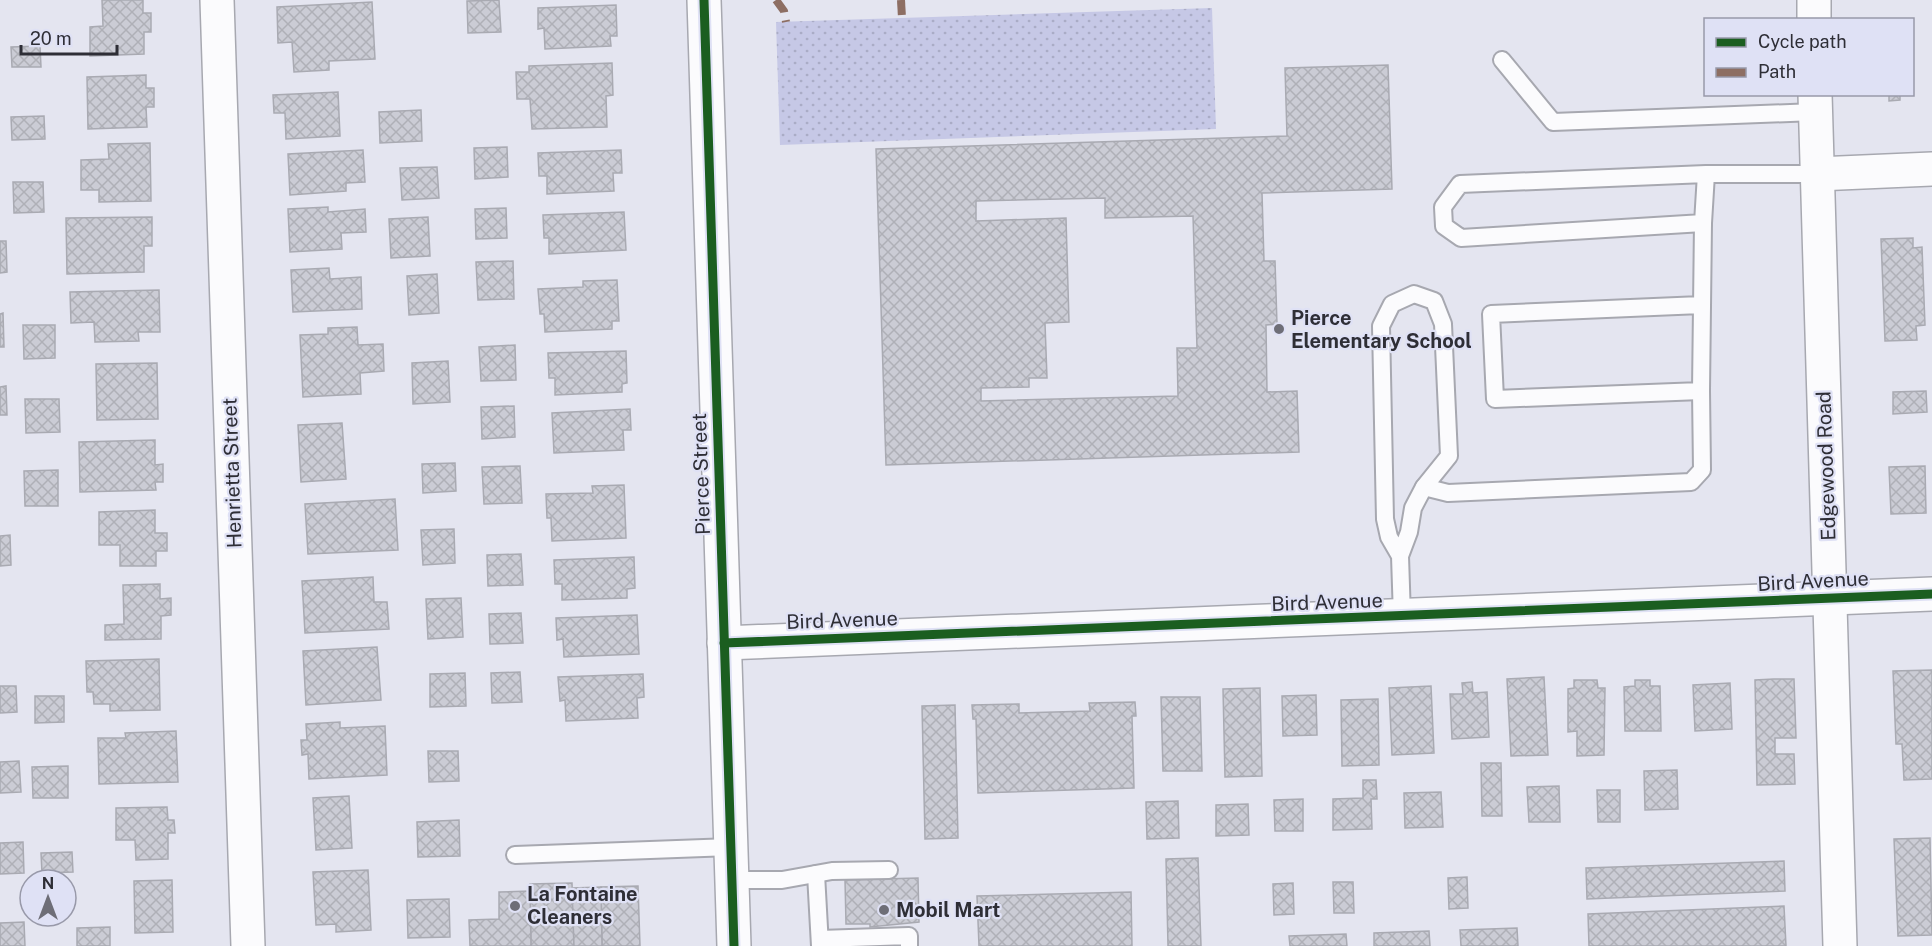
<svg xmlns="http://www.w3.org/2000/svg" width="1932" height="946" viewBox="0 0 1932 946" font-family="'Public Sans',sans-serif">
	<defs>
		<pattern id="park-dots" width="8" height="8" patternUnits="userSpaceOnUse" patternTransform="scale(1.5)"><rect width="8" height="8" fill="#c6c8e6"/><path d="M2 2h.1M6 6h.1" fill="none" stroke="#aaacc6" stroke-width="1.8" stroke-linecap="round"/></pattern>
		<pattern id="building-cross-hatch" width="8" height="8" patternUnits="userSpaceOnUse" patternTransform="scale(1.5)"><rect width="8" height="8" fill="#cbccd5"/><path d="M0 0l8 8M0 8l8-8" fill="none" stroke="#afb0b7"/></pattern>
	</defs>
	<rect width="100%" height="100%" fill="#e4e5f0"/>
	<polygon fill="url(#park-dots)" points="1212,8 1216,129 780,145 776,22"/>
	<g fill="url(#building-cross-hatch)" stroke="#a9aab2" stroke-width="1.5" fill-rule="evenodd">
		<polygon points="102,0 143,0 143,13 151,13 151,32 144,32 144,54 90,56 90,27 103,26"/>
		<polygon points="499,0 501,32 468,33 467,1"/>
		<polygon points="372,2 375,59 329,61 329,70 294,72 292,42 278,43 277,7"/>
		<polygon points="616,5 617,36 610,36 611,46 545,49 544,28 538,29 538,8"/>
		<polygon points="40,46 41,67 12,67 11,47"/>
		<polygon points="612,63 613,95 606,96 607,127 532,129 530,99 517,99 516,72 529,72 529,66"/>
		<path d="M1388,65L1392,189L1262,193L1264,261H1275L1277,324L1266,325L1267,392L1297,391L1299,452L886,465L876,149L1287,136L1285,68ZM1105,198V218L1193,216L1197,348H1177L1178,396L981,401V388L1029,387V378H1047L1045,323L1069,322L1066,218L976,221V201Z"/>
		<polygon points="146,75 146,88 154,88 154,107 146,107 147,127 88,129 87,77"/>
		<polygon points="338,92 340,136 286,139 285,113 274,113 273,95"/>
		<polygon points="1875,94 1900,94 1900,100 1889,101 1889,95"/>
		<polygon points="421,110 422,141 380,143 379,112"/>
		<polygon points="44,116 45,139 12,140 11,117"/>
		<polygon points="150,143 151,201 99,202 99,190 81,190 81,160 109,159 108,144"/>
		<polygon points="507,147 508,177 475,179 474,148"/>
		<polygon points="363,150 365,182 346,183 346,191 290,195 288,154"/>
		<polygon points="621,150 622,173 613,173 614,191 547,194 547,176 539,176 538,153"/>
		<polygon points="437,167 439,198 402,200 400,168"/>
		<polygon points="13,182 43,182 44,212 14,213"/>
		<polygon points="328,207 328,212 365,209 366,232 341,233 342,249 290,252 288,209"/>
		<polygon points="506,208 507,238 476,239 475,209"/>
		<polygon points="624,212 626,250 549,254 549,238 544,238 543,215"/>
		<polygon points="152,217 152,246 144,246 144,272 67,274 66,218"/>
		<polygon points="428,217 430,256 391,258 389,219"/>
		<polygon points="1913,238 1913,248 1922,247 1925,325 1916,326 1917,340 1885,341 1881,239"/>
		<polygon points="0,241 6,241 7,272 0,273"/>
		<polygon points="513,261 514,299 478,300 476,262"/>
		<polygon points="329,268 330,279 361,277 362,309 293,312 291,270"/>
		<polygon points="437,274 439,313 409,315 407,276"/>
		<polygon points="617,280 619,321 612,321 612,329 545,332 544,314 540,314 538,289 583,287 583,281"/>
		<polygon points="159,290 160,332 138,332 139,341 95,342 94,322 71,323 70,292"/>
		<polygon points="3,313 4,347 0,347 0,314"/>
		<polygon points="23,325 55,325 55,358 24,359"/>
		<polygon points="357,327 358,345 383,344 384,371 360,373 361,394 303,397 300,335 328,334 328,328"/>
		<polygon points="515,345 516,380 481,381 479,347"/>
		<polygon points="626,351 627,383 622,384 622,392 555,395 555,378 549,378 548,353"/>
		<polygon points="448,361 450,402 413,404 412,363"/>
		<polygon points="157,363 158,419 97,420 96,364"/>
		<polygon points="6,386 7,415 0,415 0,387"/>
		<polygon points="1926,391 1927,412 1893,414 1893,392"/>
		<polygon points="25,399 59,399 60,432 26,433"/>
		<polygon points="514,406 515,437 482,439 481,407"/>
		<polygon points="630,409 631,430 623,430 624,450 554,453 552,413"/>
		<polygon points="342,423 346,479 301,482 298,425"/>
		<polygon points="155,440 155,465 163,464 163,482 155,482 156,490 80,492 79,442"/>
		<polygon points="455,463 456,491 423,493 422,464"/>
		<polygon points="520,466 522,503 484,504 482,467"/>
		<polygon points="1925,466 1926,513 1891,514 1889,467"/>
		<polygon points="58,470 58,506 25,506 24,471"/>
		<polygon points="624,485 626,538 552,541 551,518 547,518 546,494 593,493 592,486"/>
		<polygon points="395,499 398,550 308,554 305,504"/>
		<polygon points="155,510 155,533 167,533 167,551 156,551 156,566 120,566 120,545 99,545 99,512"/>
		<polygon points="454,529 455,563 423,565 421,530"/>
		<polygon points="10,535 11,565 0,566 0,536"/>
		<polygon points="521,554 523,585 488,586 487,555"/>
		<polygon points="634,557 635,588 627,589 627,598 562,600 562,584 555,584 554,560"/>
		<polygon points="373,577 374,602 387,602 389,629 305,633 302,581"/>
		<polygon points="160,584 160,599 171,598 171,615 161,616 161,639 105,640 105,625 124,624 123,585"/>
		<polygon points="461,598 463,637 428,639 426,599"/>
		<polygon points="521,613 523,643 490,644 489,614"/>
		<polygon points="637,615 639,654 564,657 563,639 557,640 556,618"/>
		<polygon points="377,647 381,700 306,705 303,651"/>
		<polygon points="159,659 160,710 110,711 110,704 94,704 93,692 87,692 86,661"/>
		<polygon points="1932,670 1932,779 1904,780 1902,744 1896,744 1893,671"/>
		<polygon points="520,672 522,702 492,703 491,673"/>
		<polygon points="465,673 466,706 430,707 430,674"/>
		<polygon points="643,674 644,697 637,698 638,718 566,721 565,700 560,701 558,677"/>
		<polygon points="1544,677 1548,755 1511,756 1507,679"/>
		<polygon points="1774,679 1794,679 1796,738 1775,738 1775,754 1794,754 1795,784 1757,785 1755,680"/>
		<polygon points="1574,680 1597,680 1598,688 1605,688 1604,755 1577,756 1577,731 1568,732 1568,689 1574,688"/>
		<polygon points="1635,680 1650,680 1650,686 1660,686 1661,731 1625,731 1624,687 1635,686"/>
		<polygon points="1472,682 1473,693 1487,692 1489,737 1452,739 1450,694 1463,694 1462,683"/>
		<polygon points="1730,683 1732,729 1695,731 1693,685"/>
		<polygon points="0,686 16,686 17,712 0,713"/>
		<polygon points="1431,686 1434,753 1392,755 1389,688"/>
		<polygon points="1260,688 1262,776 1225,777 1223,689"/>
		<polygon points="1316,695 1317,735 1283,736 1282,696"/>
		<polygon points="35,696 64,696 64,722 35,723"/>
		<polygon points="1161,697 1200,697 1202,771 1163,771"/>
		<polygon points="1378,699 1379,765 1342,766 1341,700"/>
		<polygon points="1135,702 1136,716 1132,716 1134,788 978,793 976,719 973,719 972,705 1019,704 1019,713 1090,711 1089,703"/>
		<polygon points="955,705 958,838 925,839 922,706"/>
		<polygon points="340,722 340,728 385,726 387,775 309,779 308,754 302,755 301,740 307,740 306,724"/>
		<polygon points="176,731 178,782 99,784 98,738 126,738 125,733"/>
		<polygon points="428,751 458,751 459,781 429,782"/>
		<polygon points="19,761 21,792 0,793 0,762"/>
		<polygon points="1481,763 1501,763 1502,816 1482,816"/>
		<polygon points="68,766 68,798 33,798 32,767"/>
		<polygon points="1677,770 1678,809 1645,810 1644,771"/>
		<polygon points="1363,780 1376,780 1377,799 1371,799 1372,829 1333,830 1333,799 1363,798"/>
		<polygon points="1559,786 1560,822 1529,822 1527,787"/>
		<polygon points="1597,790 1620,790 1620,822 1598,822"/>
		<polygon points="1441,792 1443,827 1405,828 1404,793"/>
		<polygon points="349,796 352,848 316,850 313,798"/>
		<polygon points="1303,799 1303,831 1275,831 1274,800"/>
		<polygon points="1178,801 1179,838 1147,839 1146,802"/>
		<polygon points="1248,804 1249,835 1216,836 1216,805"/>
		<polygon points="167,807 168,820 174,820 175,833 168,833 168,859 136,860 135,840 116,840 116,808"/>
		<polygon points="459,820 460,856 418,857 417,822"/>
		<polygon points="1930,838 1932,935 1898,936 1894,839"/>
		<polygon points="23,842 24,873 0,874 0,843"/>
		<polygon points="72,852 73,872 42,873 41,853"/>
		<polygon points="1198,858 1201,946 1168,946 1166,859"/>
		<polygon points="1784,861 1785,891 1587,899 1586,868"/>
		<polygon points="368,870 371,930 336,932 336,924 316,925 313,872"/>
		<polygon points="1467,877 1468,908 1449,909 1448,878"/>
		<polygon points="918,878 919,922 870,927 870,924 846,924 845,880"/>
		<polygon points="172,880 173,932 135,933 134,881"/>
		<polygon points="1333,882 1353,882 1354,913 1334,913"/>
		<polygon points="572,883 574,946 531,946 530,884"/>
		<polygon points="1293,883 1294,914 1274,915 1273,884"/>
		<polygon points="638,886 640,946 602,946 601,887"/>
		<polygon points="601,887 602,946 574,946 572,888"/>
		<polygon points="530,891 531,946 470,946 469,920 499,919 499,892"/>
		<polygon points="1131,892 1132,946 979,946 977,896"/>
		<polygon points="449,899 450,937 408,938 407,900"/>
		<polygon points="1784,906 1786,946 1589,946 1588,914"/>
		<polygon points="24,922 25,946 0,946 0,923"/>
		<polygon points="110,927 110,946 77,946 77,928"/>
		<polygon points="1517,928 1518,946 1461,946 1460,930"/>
		<polygon points="1429,931 1430,946 1374,946 1374,933"/>
		<polygon points="1346,934 1347,946 1290,946 1289,936"/>
	</g>
	<g fill="none" stroke-linecap="round" stroke-linejoin="round">
		<defs>
			<g id="service">
				<polyline points="1502,60 1553,122 1815,112"/>
				<polyline points="1706,174 1703,223 1461,238 1444,226 1443,207 1460,184 1706,174 1817,174"/>
				<polyline points="1701,305 1491,314 1495,399 1701,391 1703,223"/>
				<polyline points="1424,487 1448,493 1691,482 1702,470 1701,391"/>
				<polyline points="1400,556 1389,537 1385,519 1381,326 1392,304 1414,294 1434,301 1443,324 1449,456 1424,487 1413,508 1409,532 1400,556 1402,617"/>
				<polyline points="515,855 731,847"/>
				<polyline points="816,874 820,946"/>
				<polyline points="732,880 782,880 832,871 889,870"/>
				<polyline points="820,939 909,936 909,946"/>
			</g>
			<g id="minor">
				<polyline points="217,0 248,946"/>
				<polyline points="704,0 734,946"/>
				<polyline points="1814,0 1814,20"/>
				<polyline points="1815,94 1840,946"/>
				<polyline points="1817,174 1932,169"/>
				<polyline points="724,643 1932,594"/>
			</g>
		</defs>
		<use href="#service" stroke="#a7a8b0" stroke-width="20"/>
		<use href="#minor" stroke="#a7a8b0" stroke-width="36"/>
		<use href="#service" stroke="#fbfbfd" stroke-width="16"/>
		<use href="#minor" stroke="#fbfbfd" stroke-width="33"/>
		<g stroke="#8d6e63" stroke-width="8" stroke-dasharray="15 8" stroke-linecap="butt">
			<polyline points="776,0 784,11 786,22"/>
			<polyline points="901,0 902,18"/>
		</g>
		<defs>
			<g id="cycleway">
				<polyline points="704,0 734,946"/>
				<polyline points="724,643 1932,594"/>
			</g>
		</defs>
		<use href="#cycleway" stroke="#dfe1f5" stroke-width="13"/>
		<use href="#cycleway" stroke="#1b5e20" stroke-width="9"/>
	</g>
	<g fill="#6e6e77" stroke="#dfe1f5" stroke-width="2">
		<circle cx="1279" cy="329" r="6"/>
		<circle cx="515" cy="906" r="6"/>
		<circle cx="884" cy="910" r="6"/>
	</g>
	<g text-anchor="middle" dominant-baseline="central" stroke-width="4.5" stroke-linejoin="round" paint-order="stroke">
		<g font-size="20" font-weight="bold" fill="#2e2e36" stroke="#dfe1f5" text-anchor="start">
			<text x="1291" y="318">Pierce<tspan x="1291" dy="23">Elementary School</tspan></text>
			<text x="527" y="894">La Fontaine<tspan x="527" dy="23">Cleaners</tspan></text>
			<text x="896" y="910">Mobil Mart</text>
		</g>
		<g font-size="20" fill="#2e2e36" stroke="#dfe1f5">
			<text transform="translate(1826 466) rotate(-92)">Edgewood Road</text>
			<text transform="translate(232 473) rotate(-92)">Henrietta Street</text>
			<text transform="translate(701 474) rotate(-92)">Pierce Street</text>
			<text transform="translate(1813 581) rotate(-3)">Bird Avenue</text>
			<text transform="translate(1327 602) rotate(-2)">Bird Avenue</text>
			<text transform="translate(842 620) rotate(-2)">Bird Avenue</text>
		</g>
	</g>
	<rect x="1704" y="18" width="210" height="78" fill="#dfe1f5" stroke="#9899a9" stroke-width="1.5"/>
	<rect x="1716" y="38" width="30" height="9" fill="#1b5e20" stroke="#9899a9" stroke-width="1.5"/>
	<text x="1758" y="48" font-size="18" fill="#2e2e36">Cycle path</text>
	<rect x="1716" y="68" width="30" height="9" fill="#8d6e63" stroke="#9899a9" stroke-width="1.5"/>
	<text x="1758" y="78" font-size="18" fill="#2e2e36">Path</text>
	<g transform="translate(48 898)"><circle r="28" fill="#dfe1f5" stroke="#9899a9" stroke-width="1.5"/>
	<path d="M0-4.5L10 22L0 15L-10 22Z" fill="#6e6e77"/>
	<text y="-9" font-size="16" font-weight="bold" text-anchor="middle" fill="#2e2e36">N</text>
	</g>
	<path d="M21 45v9h96v-9" fill="none" stroke="#2e2e36" stroke-width="3"/>
	<text x="30" y="45" font-size="18" fill="#2e2e36" stroke="#dfe1f5" stroke-width="4.5" paint-order="stroke">20 m</text>
</svg>
